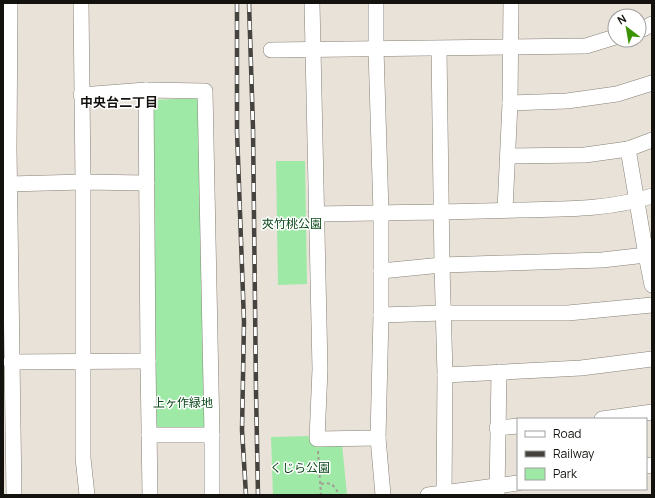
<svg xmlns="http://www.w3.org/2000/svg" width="655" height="498" viewBox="0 0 655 498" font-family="Manrope,'Noto Sans JP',sans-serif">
	<rect width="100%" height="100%" fill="#e9e2d8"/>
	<g fill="#9ee9a6">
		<polygon points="200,98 212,435 154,429 151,100"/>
		<polygon points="276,161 305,161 307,284 278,285"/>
		<polygon points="313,436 342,444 347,495 273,495 271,437"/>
	</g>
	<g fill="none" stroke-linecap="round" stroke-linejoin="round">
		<defs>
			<g id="minor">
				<polyline points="10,3 9,150 14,495"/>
				<polyline points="81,3 83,182 83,458 87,495"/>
				<polyline points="312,3 320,369 317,439 378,438"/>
				<polyline points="376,3 376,49 381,213 381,315 378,438 383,495"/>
				<polyline points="639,30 643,29 652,24"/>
				<polyline points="439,49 442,265 445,375 444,495"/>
				<polyline points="271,50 586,46 615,37"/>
				<polyline points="146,90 148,361 150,495"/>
				<polyline points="81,95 146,90 205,91 212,435"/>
				<polyline points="510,103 567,101 617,94 652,83"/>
				<polyline points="628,149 646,255 652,285"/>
				<polyline points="508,156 585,155 628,149 652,140"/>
				<polyline points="9,184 83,182 147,183"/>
				<polyline points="505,210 510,103 511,3"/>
				<path d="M316,214C383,213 450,212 517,210C562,209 609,210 652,196"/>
				<polyline points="381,271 442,265 602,260 646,255 652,253"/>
				<polyline points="381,315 443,313 568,313 652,305"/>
				<polyline points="11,362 148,361"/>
				<polyline points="445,375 581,368 652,359"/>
				<polyline points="602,419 652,412"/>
				<polyline points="497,428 518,426"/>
				<polyline points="149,435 212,435 212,495"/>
				<polyline points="646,466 652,465"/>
				<polyline points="428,495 518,483"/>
				<polyline points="497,495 499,372"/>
			</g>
		</defs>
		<use href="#minor" stroke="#868076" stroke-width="16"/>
		<g stroke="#a39d95" stroke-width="2" stroke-dasharray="3 3" stroke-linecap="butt">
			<polyline points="318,451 321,495"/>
			<polyline points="321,484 326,483 332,484 340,495"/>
		</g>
		<use href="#minor" stroke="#fff" stroke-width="15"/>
		<defs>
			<g id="rail">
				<polyline points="237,3 237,131 244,322 242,430 246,495"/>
				<polyline points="249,3 253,128 256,391 258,495"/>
			</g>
		</defs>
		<use href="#rail" stroke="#46433e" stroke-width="4.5"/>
		<use href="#rail" stroke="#fff" stroke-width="3" stroke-dasharray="9" stroke-linecap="butt"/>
	</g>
	<g text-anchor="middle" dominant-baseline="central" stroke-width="3" stroke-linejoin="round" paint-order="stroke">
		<g font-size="12" fill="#0b481a" stroke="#fff">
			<text x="292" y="223">夾竹桃公園</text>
			<text x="183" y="402">上ヶ作緑地</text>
			<text x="300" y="467">くじら公園</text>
		</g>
		<g font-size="13" font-weight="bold" fill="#14120e" stroke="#fff">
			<text x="119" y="102">中央台二丁目</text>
		</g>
	</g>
	<rect width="655" height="498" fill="none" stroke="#14120e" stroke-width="8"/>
	<rect x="517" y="418" width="130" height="72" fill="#ffffff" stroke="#a1a09f"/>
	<rect x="525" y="431" width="20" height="6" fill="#ffffff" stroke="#a1a09f"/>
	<text x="553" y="438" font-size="12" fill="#14120e">Road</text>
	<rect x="525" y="451" width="20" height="6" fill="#46433e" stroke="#a1a09f"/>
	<text x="553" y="458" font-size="12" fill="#14120e">Railway</text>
	<rect x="525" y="468" width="20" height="12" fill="#9ee9a6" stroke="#a1a09f"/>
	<text x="553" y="478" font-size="12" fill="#14120e">Park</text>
	<g transform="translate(627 28) rotate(329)"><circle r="19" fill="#ffffff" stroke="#a1a09f"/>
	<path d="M0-3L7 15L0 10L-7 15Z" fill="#3c9301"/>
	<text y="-6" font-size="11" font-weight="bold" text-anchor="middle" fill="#14120e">N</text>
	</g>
</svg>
